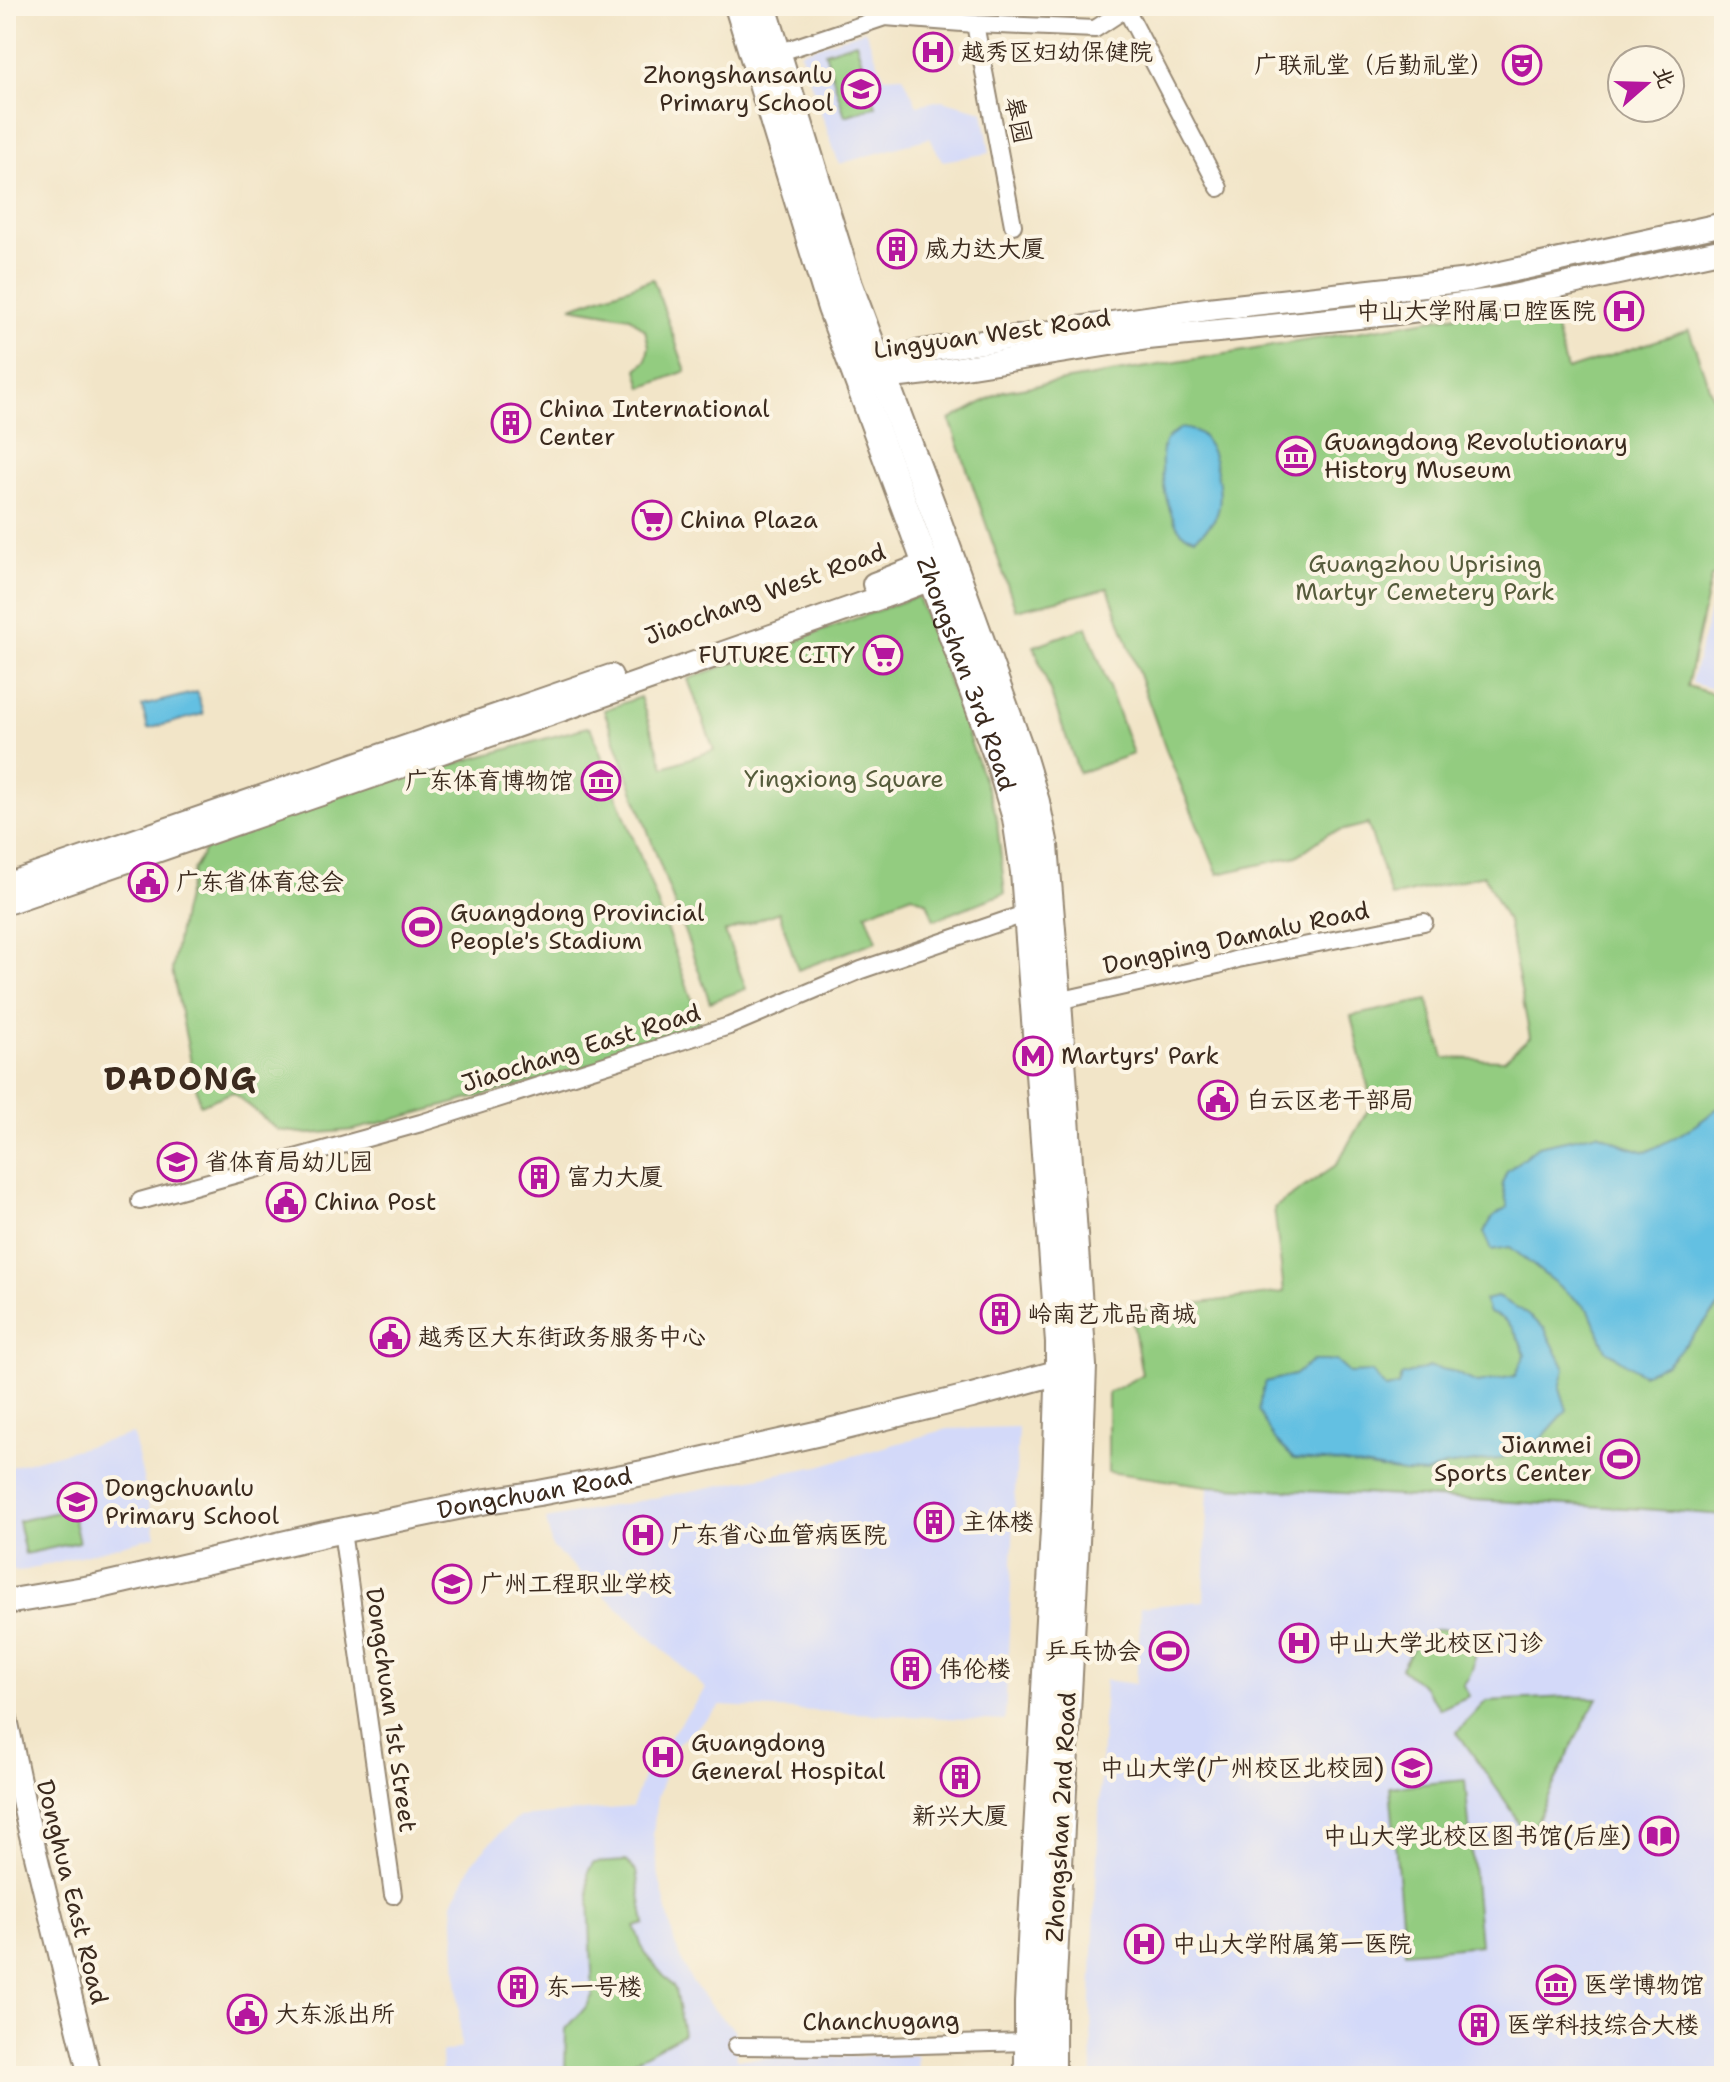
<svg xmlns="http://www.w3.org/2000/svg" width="1730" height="2082" viewBox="0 0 1730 2082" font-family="'Shantell Sans','LXGW WenKai TC',sans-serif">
	<rect width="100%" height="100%" fill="#fcf5e5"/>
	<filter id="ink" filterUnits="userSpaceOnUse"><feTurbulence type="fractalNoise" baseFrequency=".0125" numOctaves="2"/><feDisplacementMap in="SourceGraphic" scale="16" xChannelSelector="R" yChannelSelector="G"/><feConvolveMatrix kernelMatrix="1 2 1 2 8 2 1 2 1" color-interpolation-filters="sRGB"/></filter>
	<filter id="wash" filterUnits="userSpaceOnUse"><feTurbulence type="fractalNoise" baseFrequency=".006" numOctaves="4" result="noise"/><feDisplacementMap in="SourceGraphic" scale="32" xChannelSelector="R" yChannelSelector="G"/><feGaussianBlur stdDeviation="1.8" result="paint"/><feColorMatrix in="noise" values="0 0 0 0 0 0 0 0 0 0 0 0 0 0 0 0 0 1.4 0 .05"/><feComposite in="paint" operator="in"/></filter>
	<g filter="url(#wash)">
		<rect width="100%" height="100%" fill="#f2e5c8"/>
		<g fill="#d3d9f9">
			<polygon points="865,30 884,77 903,76 917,105 941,100 983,111 990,153 942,161 930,138 839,164 800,52"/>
			<polygon points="1724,578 1724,692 1691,683 1718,580"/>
			<polygon points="1018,1427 1005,1721 721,1706 674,1747 657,1798 653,1834 659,1877 675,1945 689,1977 712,2008 734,2029 737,2059 917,2055 918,2076 442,2076 441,2053 461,2048 453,1902 474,1860 501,1832 519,1817 632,1807 647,1767 706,1689 552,1547 546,1519 819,1466 947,1429"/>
			<polygon points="133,1434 156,1536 19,1572 6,1566 6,1468"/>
			<polygon points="1208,1486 1643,1509 1724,1515 1724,2076 1092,2076 1091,1998 1105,1680 1136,1684 1141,1607 1204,1601"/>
		</g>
		<g fill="#93cc80" stroke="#677b4f" stroke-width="2">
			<polygon points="856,42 876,106 845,116 825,52"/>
			<polygon points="653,279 686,371 642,388 637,369 646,361 649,346 645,330 630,317 571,307"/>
			<polygon points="1548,300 1567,370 1689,330 1724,430 1724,573 1711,577 1687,686 1724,697 1724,1515 1643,1509 1208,1486 1108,1472 1108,1393 1142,1375 1131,1312 1284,1292 1274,1208 1336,1165 1372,1103 1351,1016 1428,1000 1444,1058 1504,1060 1530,1037 1508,923 1484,875 1391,897 1368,824 1328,834 1297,856 1218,874 1166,750 1108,588 1016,610 950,420 1003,391"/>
			<polygon points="918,596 996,814 1005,893 934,920 927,902 912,895 866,913 877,941 798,970 779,912 725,932 746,989 710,1002 604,710 640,697 664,767 714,750 688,679"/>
			<polygon points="1087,627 1133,754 1079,773 1034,646"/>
			<polygon points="587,727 591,729 647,874 699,1020 694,1031 553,1077 354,1130 309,1134 278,1130 233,1092 200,1105 172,970 182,913 193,870 206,848 224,833 317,802"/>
			<polygon points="71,1509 79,1542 25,1554 18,1521"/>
			<path d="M1438,1629C1472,1628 1485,1659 1463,1685L1469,1696L1440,1709L1425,1688L1401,1668C1411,1651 1418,1635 1438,1629Z"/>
			<polygon points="1569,1697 1598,1698 1576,1738 1526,1842 1513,1812 1457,1732 1486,1701"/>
			<polygon points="1465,1780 1480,1945 1405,1952 1390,1787"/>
			<polygon points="626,1861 636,1871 645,1924 635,1927 644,1953 675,1989 683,2034 639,2058 612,2076 565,2076 566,2029 587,2006 593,1994 588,1872 593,1863"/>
		</g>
		<g fill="#64c0e2" stroke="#507580" stroke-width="2">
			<path d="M1181,428C1188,429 1195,430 1200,434C1216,448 1224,495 1217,514C1212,525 1204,532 1195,538C1191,536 1186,536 1183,533C1167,520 1155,459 1166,440C1169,435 1177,431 1181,428Z"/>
			<polygon points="197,692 203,714 148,729 142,706"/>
			<path d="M1721,1105H1724V1302L1667,1364L1642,1374L1606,1350L1589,1310L1510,1247L1492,1250L1484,1232L1493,1217L1508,1207L1502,1183L1507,1171L1538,1146L1598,1133L1623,1145L1646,1152C1673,1139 1698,1126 1721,1105Z"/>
			<path d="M1497,1297L1520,1309L1545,1329L1565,1369L1560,1388L1567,1410L1540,1440L1499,1459L1445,1466L1425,1474L1403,1473L1338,1462L1294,1459L1273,1438L1258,1410L1265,1382L1294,1375L1313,1361H1336L1349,1373L1372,1372L1386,1389L1398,1386L1401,1376L1430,1367L1452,1371L1477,1383L1515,1376L1525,1355C1518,1335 1511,1318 1489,1313L1484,1300Z"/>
		</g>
	</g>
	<g filter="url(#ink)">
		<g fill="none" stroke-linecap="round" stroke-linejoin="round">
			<defs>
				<g id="minor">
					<polyline points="1126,9 1219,188"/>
					<polyline points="975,24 1013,225"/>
					<polyline points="778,53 885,17 975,24 1095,29 1130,6"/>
					<polyline points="1058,1001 1218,965 1238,959 1424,922"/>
					<polyline points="140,1201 421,1123 729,1026 861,970 1027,913"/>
					<polyline points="342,1531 393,1895"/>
					<polyline points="736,2046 849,2047 1028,2042"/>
				</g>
				<g id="tertiary">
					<polyline points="863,371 878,363 921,351 1208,309 1469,280 1724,224"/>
					<polyline points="869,377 883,378 927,373 1148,338 1389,314 1499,299 1724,250"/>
					<polyline points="874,584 926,564 940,563"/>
					<polyline points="6,885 611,676"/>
					<polyline points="6,903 402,766 902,590 931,579 943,571"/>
					<polyline points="6,1719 27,1819 90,2076"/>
				</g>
				<g id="secondary">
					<path id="s1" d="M6,1602L96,1587L325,1534L487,1501L539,1493L643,1473L829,1431L972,1396L1078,1367"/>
				</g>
				<g id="primary">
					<path id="s2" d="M738,6L831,308L999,761L1016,818L1024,872L1059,1342V1388L1055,1512L1032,1922L1028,2003V2076"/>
					<polyline points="763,6 849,285 937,519 1021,752 1036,802 1045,846 1058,1001 1083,1366 1078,1503 1052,1998 1052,2076"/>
				</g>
			</defs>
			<use href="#minor" stroke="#968873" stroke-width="20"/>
			<use href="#tertiary" stroke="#968873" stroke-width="26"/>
			<use href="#secondary" stroke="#968873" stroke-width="28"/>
			<use href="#primary" stroke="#968873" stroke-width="30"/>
			<use href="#minor" stroke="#fff" stroke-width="16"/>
			<use href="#tertiary" stroke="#fff" stroke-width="22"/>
			<use href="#secondary" stroke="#fff" stroke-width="24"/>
			<use href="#primary" stroke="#fff" stroke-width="26"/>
		</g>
	</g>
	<defs>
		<symbol id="hospital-ring" viewBox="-11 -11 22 22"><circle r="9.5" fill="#fcf5e5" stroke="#b5179e" stroke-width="1.5"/><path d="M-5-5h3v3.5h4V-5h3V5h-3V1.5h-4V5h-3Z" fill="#b5179e"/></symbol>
		<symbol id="theatre-ring" viewBox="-11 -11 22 22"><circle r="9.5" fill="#fcf5e5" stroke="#b5179e" stroke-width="1.5"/><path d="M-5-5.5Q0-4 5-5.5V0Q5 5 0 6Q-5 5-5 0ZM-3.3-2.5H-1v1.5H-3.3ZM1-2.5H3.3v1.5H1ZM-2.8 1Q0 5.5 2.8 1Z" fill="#b5179e"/></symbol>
		<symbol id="school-ring" viewBox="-11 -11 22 22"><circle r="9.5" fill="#fcf5e5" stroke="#b5179e" stroke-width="1.5"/><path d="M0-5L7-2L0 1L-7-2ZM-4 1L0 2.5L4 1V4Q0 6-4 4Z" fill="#b5179e"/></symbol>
		<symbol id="building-ring" viewBox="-11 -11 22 22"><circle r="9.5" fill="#fcf5e5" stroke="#b5179e" stroke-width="1.5"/><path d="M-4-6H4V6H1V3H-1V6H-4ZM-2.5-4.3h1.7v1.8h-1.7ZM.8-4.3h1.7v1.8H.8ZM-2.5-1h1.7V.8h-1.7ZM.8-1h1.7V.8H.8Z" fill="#b5179e"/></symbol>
		<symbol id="museum-ring" viewBox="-11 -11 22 22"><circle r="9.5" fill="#fcf5e5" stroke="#b5179e" stroke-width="1.5"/><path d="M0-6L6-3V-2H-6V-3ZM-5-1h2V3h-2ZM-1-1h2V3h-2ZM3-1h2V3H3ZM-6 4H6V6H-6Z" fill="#b5179e"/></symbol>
		<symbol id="supermarket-ring" viewBox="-11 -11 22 22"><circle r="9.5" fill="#fcf5e5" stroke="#b5179e" stroke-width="1.5"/><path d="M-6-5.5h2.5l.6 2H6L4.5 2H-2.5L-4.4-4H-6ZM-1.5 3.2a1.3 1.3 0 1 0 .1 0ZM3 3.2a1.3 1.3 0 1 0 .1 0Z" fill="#b5179e"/></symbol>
		<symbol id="civic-ring" viewBox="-11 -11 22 22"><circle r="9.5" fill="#fcf5e5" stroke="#b5179e" stroke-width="1.5"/><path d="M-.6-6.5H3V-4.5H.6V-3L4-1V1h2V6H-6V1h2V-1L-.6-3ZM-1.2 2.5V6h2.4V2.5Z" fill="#b5179e"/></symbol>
		<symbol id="stadium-ring" viewBox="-11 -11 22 22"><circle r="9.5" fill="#fcf5e5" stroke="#b5179e" stroke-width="1.5"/><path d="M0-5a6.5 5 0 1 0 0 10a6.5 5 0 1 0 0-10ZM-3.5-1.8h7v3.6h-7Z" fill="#b5179e"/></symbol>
		<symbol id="metro-ring" viewBox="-11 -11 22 22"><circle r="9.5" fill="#fcf5e5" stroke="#b5179e" stroke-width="1.5"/><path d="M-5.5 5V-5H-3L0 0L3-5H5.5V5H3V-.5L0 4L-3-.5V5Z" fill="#b5179e"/></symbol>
		<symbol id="university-ring" viewBox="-11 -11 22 22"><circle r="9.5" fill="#fcf5e5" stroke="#b5179e" stroke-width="1.5"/><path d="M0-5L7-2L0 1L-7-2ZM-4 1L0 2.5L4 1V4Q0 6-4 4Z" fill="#b5179e"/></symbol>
		<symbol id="library-ring" viewBox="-11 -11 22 22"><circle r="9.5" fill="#fcf5e5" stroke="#b5179e" stroke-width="1.5"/><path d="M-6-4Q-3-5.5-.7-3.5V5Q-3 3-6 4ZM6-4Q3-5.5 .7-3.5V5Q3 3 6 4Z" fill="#b5179e"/></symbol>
	</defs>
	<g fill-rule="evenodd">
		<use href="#hospital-ring" x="911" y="30" width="44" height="44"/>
		<use href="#theatre-ring" x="1500" y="43" width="44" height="44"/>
		<use href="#school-ring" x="839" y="67" width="44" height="44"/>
		<use href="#building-ring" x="875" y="227" width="44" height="44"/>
		<use href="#hospital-ring" x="1602" y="289" width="44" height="44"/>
		<use href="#building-ring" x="489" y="401" width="44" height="44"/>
		<use href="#museum-ring" x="1274" y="434" width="44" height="44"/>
		<use href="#supermarket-ring" x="630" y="498" width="44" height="44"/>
		<use href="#supermarket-ring" x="861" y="633" width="44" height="44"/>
		<use href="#museum-ring" x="579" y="759" width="44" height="44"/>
		<use href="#civic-ring" x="126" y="860" width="44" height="44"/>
		<use href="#stadium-ring" x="400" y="905" width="44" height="44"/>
		<use href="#metro-ring" x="1011" y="1034" width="44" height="44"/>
		<use href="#civic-ring" x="1196" y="1078" width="44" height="44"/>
		<use href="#school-ring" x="155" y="1140" width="44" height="44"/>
		<use href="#building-ring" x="517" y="1155" width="44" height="44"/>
		<use href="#civic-ring" x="264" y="1180" width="44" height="44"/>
		<use href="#building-ring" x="978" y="1292" width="44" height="44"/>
		<use href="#civic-ring" x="368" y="1315" width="44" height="44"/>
		<use href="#stadium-ring" x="1598" y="1437" width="44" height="44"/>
		<use href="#school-ring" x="55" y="1480" width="44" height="44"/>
		<use href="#building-ring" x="912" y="1500" width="44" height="44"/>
		<use href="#hospital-ring" x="621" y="1513" width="44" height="44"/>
		<use href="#school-ring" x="430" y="1562" width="44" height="44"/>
		<use href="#hospital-ring" x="1277" y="1621" width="44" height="44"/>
		<use href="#stadium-ring" x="1147" y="1629" width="44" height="44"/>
		<use href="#building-ring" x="889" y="1647" width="44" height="44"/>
		<use href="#hospital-ring" x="641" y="1735" width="44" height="44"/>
		<use href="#university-ring" x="1390" y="1746" width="44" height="44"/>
		<use href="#building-ring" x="938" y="1755" width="44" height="44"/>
		<use href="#library-ring" x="1637" y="1814" width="44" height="44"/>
		<use href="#hospital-ring" x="1122" y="1922" width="44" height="44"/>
		<use href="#museum-ring" x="1534" y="1963" width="44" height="44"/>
		<use href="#building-ring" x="496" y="1965" width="44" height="44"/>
		<use href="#civic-ring" x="225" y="1992" width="44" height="44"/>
		<use href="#building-ring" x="1457" y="2003" width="44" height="44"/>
	</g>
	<g text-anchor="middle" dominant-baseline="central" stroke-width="8" stroke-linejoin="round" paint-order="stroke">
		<g font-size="24" fill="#3b2a1e" stroke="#fcf5e5" text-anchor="start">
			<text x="961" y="52">越秀区妇幼保健院</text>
			<text x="1494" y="65" text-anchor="end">广联礼堂（后勤礼堂）</text>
			<text x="833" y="75" text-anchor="end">Zhongshansanlu<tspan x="833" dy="28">Primary School</tspan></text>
			<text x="925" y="249">威力达大厦</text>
			<text x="1596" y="311" text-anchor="end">中山大学附属口腔医院</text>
			<text x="539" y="409">China International<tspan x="539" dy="28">Center</tspan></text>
			<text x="1324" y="442">Guangdong Revolutionary<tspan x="1324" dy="28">History Museum</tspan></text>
			<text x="680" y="520">China Plaza</text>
			<text x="855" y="655" text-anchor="end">FUTURE CITY</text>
			<text x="573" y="781" text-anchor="end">广东体育博物馆</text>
			<text x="176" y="882">广东省体育总会</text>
			<text x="450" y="913">Guangdong Provincial<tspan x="450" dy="28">People's Stadium</tspan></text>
			<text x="1061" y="1056">Martyrs' Park</text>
			<text x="1246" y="1100">白云区老干部局</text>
			<text x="205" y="1162">省体育局幼儿园</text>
			<text x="567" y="1177">富力大厦</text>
			<text x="314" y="1202">China Post</text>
			<text x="1028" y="1314">岭南艺术品商城</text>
			<text x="418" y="1337">越秀区大东街政务服务中心</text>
			<text x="1592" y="1445" text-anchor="end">Jianmei<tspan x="1592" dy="28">Sports Center</tspan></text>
			<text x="105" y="1488">Dongchuanlu<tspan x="105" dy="28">Primary School</tspan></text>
			<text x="962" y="1522">主体楼</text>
			<text x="671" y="1535">广东省心血管病医院</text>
			<text x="480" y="1584">广州工程职业学校</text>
			<text x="1327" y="1643">中山大学北校区门诊</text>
			<text x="1141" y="1651" text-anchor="end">乒乓协会</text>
			<text x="939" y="1669">伟伦楼</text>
			<text x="691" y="1743">Guangdong<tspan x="691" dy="28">General Hospital</tspan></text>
			<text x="1384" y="1768" text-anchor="end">中山大学(广州校区北校园)</text>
			<text x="960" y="1816" text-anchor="middle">新兴大厦</text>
			<text x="1631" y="1836" text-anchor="end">中山大学北校区图书馆(后座)</text>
			<text x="1172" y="1944">中山大学附属第一医院</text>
			<text x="1584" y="1985">医学博物馆</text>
			<text x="546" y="1987">东一号楼</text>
			<text x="275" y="2014">大东派出所</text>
			<text x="1507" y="2025">医学科技综合大楼</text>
		</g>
		<g font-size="24" fill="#3b2a1e" stroke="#fcf5e5">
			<text transform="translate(1018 120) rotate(79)">皋园</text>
			<text transform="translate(992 334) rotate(-8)">Lingyuan West Road</text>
			<text transform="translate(765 594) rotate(-20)">Jiaochang West Road</text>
			<text stroke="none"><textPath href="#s2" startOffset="706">Zhongshan 3rd Road</textPath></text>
			<text transform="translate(1236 938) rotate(-12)">Dongping Damalu Road</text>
			<text transform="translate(581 1048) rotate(-17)">Jiaochang East Road</text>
			<text stroke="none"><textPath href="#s1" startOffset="540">Dongchuan Road</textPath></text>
			<text transform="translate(391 1710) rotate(82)">Dongchuan 1st Street</text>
			<text transform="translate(1061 1817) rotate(-87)">Zhongshan 2nd Road</text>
			<text transform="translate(72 1892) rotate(76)">Donghua East Road</text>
			<text transform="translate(881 2021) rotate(-1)">Chanchugang</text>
		</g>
		<g font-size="24" fill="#555b3b" stroke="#fcf5e5">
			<text x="1425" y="564">Guangzhou Uprising<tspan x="1425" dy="28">Martyr Cemetery Park</tspan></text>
			<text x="844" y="779">Yingxiong Square</text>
		</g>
		<g font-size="32" font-weight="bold" letter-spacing="2" fill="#3b2a1e" stroke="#fcf5e5">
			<text x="181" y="1078">DADONG</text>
		</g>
	</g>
	<rect width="1730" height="2082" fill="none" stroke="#fcf5e5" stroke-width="32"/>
	<g transform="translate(1646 84) rotate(70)"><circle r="38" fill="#fcf5e5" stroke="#afa495" stroke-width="2"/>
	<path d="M0-6L14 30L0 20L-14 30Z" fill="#b5179e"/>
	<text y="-12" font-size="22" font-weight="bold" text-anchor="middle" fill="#3b2a1e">北</text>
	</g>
</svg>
